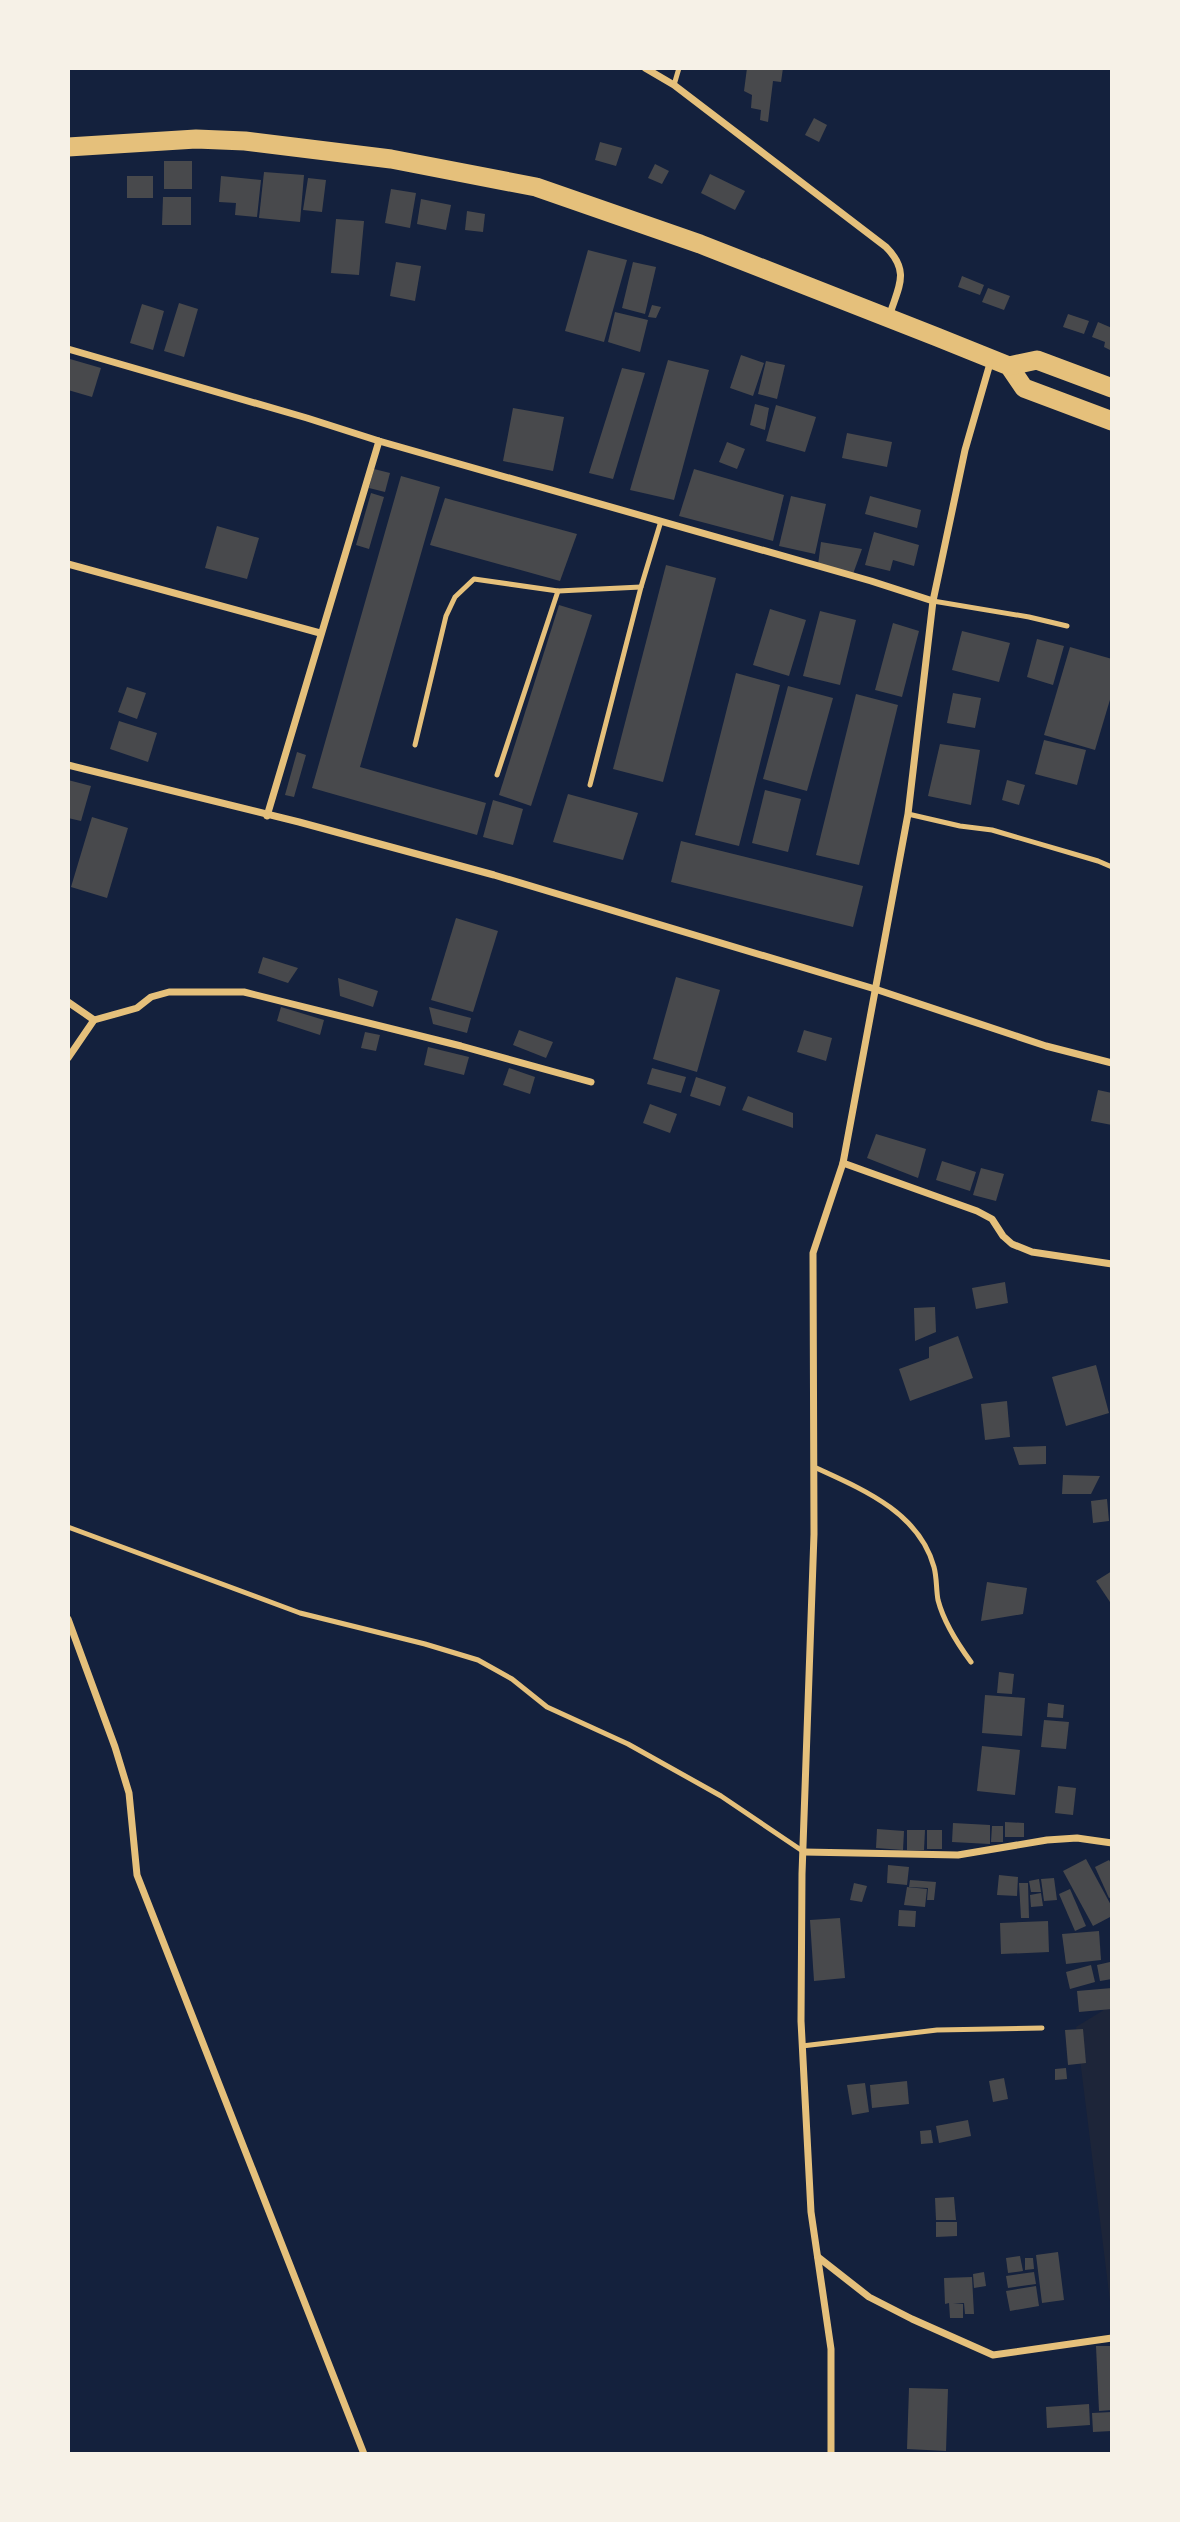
<svg xmlns="http://www.w3.org/2000/svg" width="1180" height="2522" viewBox="0 0 1180 2522" font-family="Rubik,sans-serif">
	<rect width="100%" height="100%" fill="#14213d"/>
	<polygon fill="#1d2539" points="1112,2005 1112,2317 1076,2027"/>
	<g fill="#48494c">
		<polygon points="747,68 783,68 781,82 773,81 768,122 760,120 761,110 751,108 752,95 744,91"/>
		<polygon points="814,118 827,125 819,142 805,135"/>
		<polygon points="600,142 622,148 616,166 595,160"/>
		<rect x="164" y="161" width="28" height="28"/>
		<polygon points="655,164 669,171 662,184 648,178"/>
		<polygon points="264,172 304,175 300,222 259,218"/>
		<polygon points="710,174 745,191 735,210 701,193"/>
		<rect x="127" y="176" width="26" height="22"/>
		<polygon points="221,176 261,180 257,217 235,215 236,203 219,202"/>
		<polygon points="308,178 326,180 322,212 303,210"/>
		<polygon points="391,189 416,193 410,228 385,223"/>
		<polygon points="163,197 191,197 191,225 162,225"/>
		<polygon points="421,199 451,205 446,230 417,224"/>
		<polygon points="467,211 485,214 483,232 465,230"/>
		<polygon points="336,219 364,221 359,275 331,273"/>
		<polygon points="588,250 627,260 604,342 565,331"/>
		<polygon points="396,262 421,266 415,301 390,296"/>
		<polygon points="633,262 656,267 645,314 622,308"/>
		<polygon points="962,276 984,285 980,295 958,287"/>
		<polygon points="988,288 1010,296 1004,310 982,302"/>
		<polygon points="179,303 198,309 184,357 164,351"/>
		<polygon points="142,304 164,311 153,350 130,343"/>
		<polygon points="652,305 661,307 656,318 648,317"/>
		<polygon points="615,312 648,320 640,352 608,342"/>
		<polygon points="1068,314 1089,321 1084,334 1063,327"/>
		<polygon points="1098,322 1112,328 1112,351 1104,347 1105,342 1092,337"/>
		<polygon points="741,355 764,363 753,396 730,388"/>
		<polygon points="70,359 101,368 92,397 68,390"/>
		<polygon points="668,360 709,370 674,500 630,490"/>
		<polygon points="766,361 785,365 777,399 758,394"/>
		<polygon points="622,368 645,373 613,479 589,473"/>
		<polygon points="755,404 769,408 765,430 750,425"/>
		<polygon points="776,405 816,417 805,452 766,441"/>
		<polygon points="513,408 564,417 553,471 503,461"/>
		<polygon points="847,433 892,442 887,467 842,458"/>
		<polygon points="727,442 745,449 737,469 719,462"/>
		<polygon points="374,469 390,473 385,492 369,488"/>
		<polygon points="694,469 784,495 773,541 679,516"/>
		<polygon points="401,476 440,487 360,767 486,803 477,835 312,788"/>
		<polygon points="371,493 384,497 369,549 356,545"/>
		<polygon points="791,496 826,504 815,554 779,546"/>
		<polygon points="870,496 921,510 917,528 865,514"/>
		<polygon points="445,498 577,534 560,581 430,545"/>
		<polygon points="217,526 259,538 247,579 205,568"/>
		<polygon points="874,532 919,545 914,566 893,560 890,571 865,565"/>
		<polygon points="821,542 862,549 853,574 818,565"/>
		<polygon points="666,565 716,578 663,782 613,769"/>
		<polygon points="559,605 592,615 531,806 499,795"/>
		<polygon points="770,609 806,620 789,676 753,665"/>
		<polygon points="820,611 856,620 840,685 803,676"/>
		<polygon points="893,623 919,631 902,697 875,690"/>
		<polygon points="962,631 1010,643 999,682 952,670"/>
		<polygon points="1037,639 1064,646 1053,685 1027,677"/>
		<polygon points="1070,647 1112,659 1112,693 1095,750 1044,735"/>
		<polygon points="736,673 780,685 739,846 695,835"/>
		<polygon points="788,686 833,698 807,791 763,779"/>
		<polygon points="127,687 146,693 137,719 118,712"/>
		<polygon points="953,693 981,698 975,728 947,723"/>
		<polygon points="856,694 898,705 859,865 816,855"/>
		<polygon points="119,721 157,733 148,762 110,749"/>
		<polygon points="1044,740 1086,750 1077,785 1035,774"/>
		<polygon points="940,744 980,750 971,805 928,796"/>
		<polygon points="297,752 306,755 294,797 285,795"/>
		<polygon points="68,780 91,786 81,821 68,818"/>
		<polygon points="1007,780 1025,785 1019,805 1002,800"/>
		<polygon points="765,790 801,799 788,852 752,843"/>
		<polygon points="568,794 638,813 623,860 553,842"/>
		<polygon points="493,800 523,809 513,845 483,837"/>
		<polygon points="92,817 128,828 107,898 71,887"/>
		<polygon points="681,841 863,886 853,927 671,882"/>
		<polygon points="456,918 498,931 473,1012 431,1000"/>
		<polygon points="263,957 298,968 288,983 258,973"/>
		<polygon points="676,977 720,990 697,1072 653,1059"/>
		<polygon points="338,978 378,991 373,1007 340,996"/>
		<polygon points="281,1007 324,1020 320,1035 277,1021"/>
		<polygon points="429,1007 471,1018 467,1033 433,1024"/>
		<polygon points="519,1030 553,1042 546,1058 513,1045"/>
		<polygon points="804,1030 832,1038 826,1061 797,1052"/>
		<polygon points="365,1032 380,1035 376,1051 361,1048"/>
		<polygon points="428,1047 469,1057 464,1075 424,1065"/>
		<polygon points="509,1068 535,1077 530,1094 503,1085"/>
		<polygon points="652,1068 686,1077 681,1093 647,1084"/>
		<polygon points="696,1077 726,1087 720,1106 690,1096"/>
		<polygon points="1098,1090 1112,1093 1112,1125 1091,1121"/>
		<polygon points="748,1096 793,1113 793,1128 742,1110"/>
		<polygon points="650,1104 677,1114 670,1133 643,1123"/>
		<polygon points="876,1134 926,1149 918,1178 867,1158"/>
		<polygon points="942,1161 976,1172 970,1191 936,1180"/>
		<polygon points="981,1168 1004,1174 996,1201 973,1195"/>
		<polygon points="1005,1282 1008,1303 976,1309 972,1288"/>
		<polygon points="935,1307 936,1332 915,1341 914,1308"/>
		<polygon points="958,1336 973,1378 910,1401 899,1369 929,1358 929,1347"/>
		<polygon points="1096,1365 1109,1413 1066,1426 1052,1377"/>
		<polygon points="1007,1401 1010,1437 985,1440 981,1404"/>
		<polygon points="1046,1446 1046,1464 1019,1465 1013,1447"/>
		<polygon points="1063,1475 1100,1476 1091,1494 1062,1494"/>
		<polygon points="1107,1499 1109,1521 1093,1523 1091,1501"/>
		<polygon points="1112,1571 1112,1605 1096,1581"/>
		<polygon points="987,1582 1027,1588 1023,1614 981,1621"/>
		<polygon points="999,1672 1014,1674 1012,1694 997,1693"/>
		<polygon points="985,1695 1025,1698 1022,1736 982,1733"/>
		<polygon points="1048,1703 1064,1705 1063,1718 1047,1717"/>
		<polygon points="1044,1720 1069,1722 1066,1749 1041,1747"/>
		<polygon points="982,1746 1020,1750 1015,1795 977,1791"/>
		<polygon points="1058,1786 1076,1788 1073,1815 1055,1813"/>
		<polygon points="1005,1822 1024,1823 1024,1837 1005,1837"/>
		<polygon points="953,1823 990,1825 990,1844 952,1842"/>
		<polygon points="992,1826 1003,1826 1003,1842 991,1842"/>
		<polygon points="877,1829 904,1831 903,1850 876,1848"/>
		<polygon points="907,1830 925,1830 924,1850 907,1850"/>
		<rect x="927" y="1830" width="15" height="19"/>
		<polygon points="1086,1859 1112,1907 1112,1916 1093,1926 1063,1871"/>
		<polygon points="1109,1860 1112,1865 1112,1897 1109,1898 1095,1867"/>
		<polygon points="888,1865 909,1867 907,1885 887,1883"/>
		<polygon points="999,1875 1018,1877 1017,1896 997,1895"/>
		<polygon points="1054,1878 1057,1900 1044,1901 1041,1879"/>
		<polygon points="1039,1879 1041,1892 1031,1892 1029,1881"/>
		<polygon points="910,1880 936,1882 934,1900 927,1900 928,1888 909,1887"/>
		<polygon points="854,1883 867,1886 862,1902 850,1900"/>
		<polygon points="1019,1883 1028,1883 1029,1918 1021,1918"/>
		<polygon points="907,1887 927,1889 925,1907 904,1905"/>
		<polygon points="1070,1889 1086,1926 1075,1931 1059,1894"/>
		<polygon points="1041,1893 1043,1906 1031,1907 1030,1895"/>
		<polygon points="899,1910 916,1911 915,1927 898,1926"/>
		<polygon points="840,1918 845,1978 814,1981 810,1920"/>
		<polygon points="1048,1921 1049,1952 1001,1954 1000,1923"/>
		<polygon points="1099,1931 1101,1960 1066,1964 1062,1934"/>
		<polygon points="1110,1962 1112,1979 1100,1981 1097,1965"/>
		<polygon points="1091,1965 1095,1982 1070,1989 1066,1972"/>
		<polygon points="1112,1988 1112,2009 1079,2012 1077,1991"/>
		<polygon points="1083,2029 1086,2063 1068,2065 1065,2030"/>
		<polygon points="1066,2068 1067,2079 1055,2080 1055,2069"/>
		<polygon points="1004,2078 1008,2099 993,2102 989,2081"/>
		<polygon points="907,2081 909,2104 872,2108 870,2085"/>
		<polygon points="865,2083 869,2112 852,2115 847,2085"/>
		<polygon points="968,2120 971,2136 939,2143 936,2126"/>
		<polygon points="931,2130 933,2143 921,2144 920,2131"/>
		<polygon points="954,2197 956,2220 936,2220 935,2198"/>
		<polygon points="936,2222 957,2222 957,2236 936,2237"/>
		<polygon points="1058,2252 1064,2300 1042,2303 1036,2255"/>
		<polygon points="1020,2256 1023,2271 1008,2273 1006,2258"/>
		<polygon points="1025,2258 1033,2258 1034,2269 1025,2270"/>
		<polygon points="984,2272 986,2286 974,2288 973,2274"/>
		<polygon points="1034,2272 1036,2284 1008,2288 1006,2276"/>
		<polygon points="972,2277 974,2314 965,2314 964,2303 953,2303 963,2304 963,2318 950,2318 949,2303 945,2304 944,2278"/>
		<polygon points="1036,2286 1039,2306 1010,2311 1006,2291"/>
		<polygon points="1096,2346 1112,2346 1112,2410 1099,2411"/>
		<polygon points="909,2388 948,2389 946,2451 907,2449"/>
		<polygon points="1089,2404 1090,2425 1047,2428 1046,2407"/>
		<polygon points="1112,2412 1112,2431 1093,2432 1092,2413"/>
	</g>
	<g fill="none" stroke-linecap="round" stroke-linejoin="round">
		<g stroke="#e5c07b" stroke-width="5">
			<polyline points="674,85 679,68"/>
			<polyline points="933,601 1029,617 1067,626"/>
			<polyline points="415,745 446,616 455,597 474,579 558,591 641,587"/>
			<polyline points="497,775 558,591"/>
			<polyline points="590,785 641,587 661,521"/>
			<polyline points="908,814 960,826 992,830 1098,861 1112,867"/>
			<path d="M814,1467C862,1489 919,1512 934,1567C937,1578 936,1589 938,1600C944,1623 957,1643 971,1662"/>
			<polyline points="68,1527 300,1613 425,1644 478,1660 512,1679 547,1707 628,1744 721,1796 804,1852"/>
			<polyline points="802,2046 937,2030 1042,2028"/>
		</g>
		<g stroke="#e5c07b" stroke-width="7">
			<path d="M645,68L674,85L886,247C911,272 898,287 889,317"/>
			<polyline points="68,349 307,418 379,441 871,581 933,601"/>
			<polyline points="68,564 320,633"/>
			<polyline points="68,765 299,822 494,875 875,989 1046,1046 1112,1063"/>
			<polyline points="267,816 379,441"/>
			<polyline points="68,1002 94,1020"/>
			<polyline points="68,1058 94,1020 137,1008 151,997 169,992 244,992 461,1046 591,1082"/>
			<polyline points="843,1163 977,1211 992,1219 1003,1236 1012,1244 1032,1252 1112,1264"/>
			<polyline points="68,1619 115,1747 129,1793 137,1875 364,2454"/>
			<polyline points="804,1852 958,1855 1047,1840 1077,1838 1112,1843"/>
			<polyline points="818,2257 869,2297 912,2319 993,2355 1112,2338"/>
			<polyline points="831,2454 831,2349 811,2212 801,2021 802,1874 814,1534 813,1253 843,1163 908,814 933,601 965,450 991,360"/>
		</g>
		<g stroke="#e5c07b" stroke-width="19">
			<polyline points="68,147 196,139 245,141 391,159 536,187 700,244 937,337 1009,366 1024,388 1112,421"/>
			<polyline points="1009,366 1037,360 1112,388"/>
		</g>
	</g>
	<rect width="1180" height="2522" fill="none" stroke="#f6f1e7" stroke-width="140"/>
</svg>
